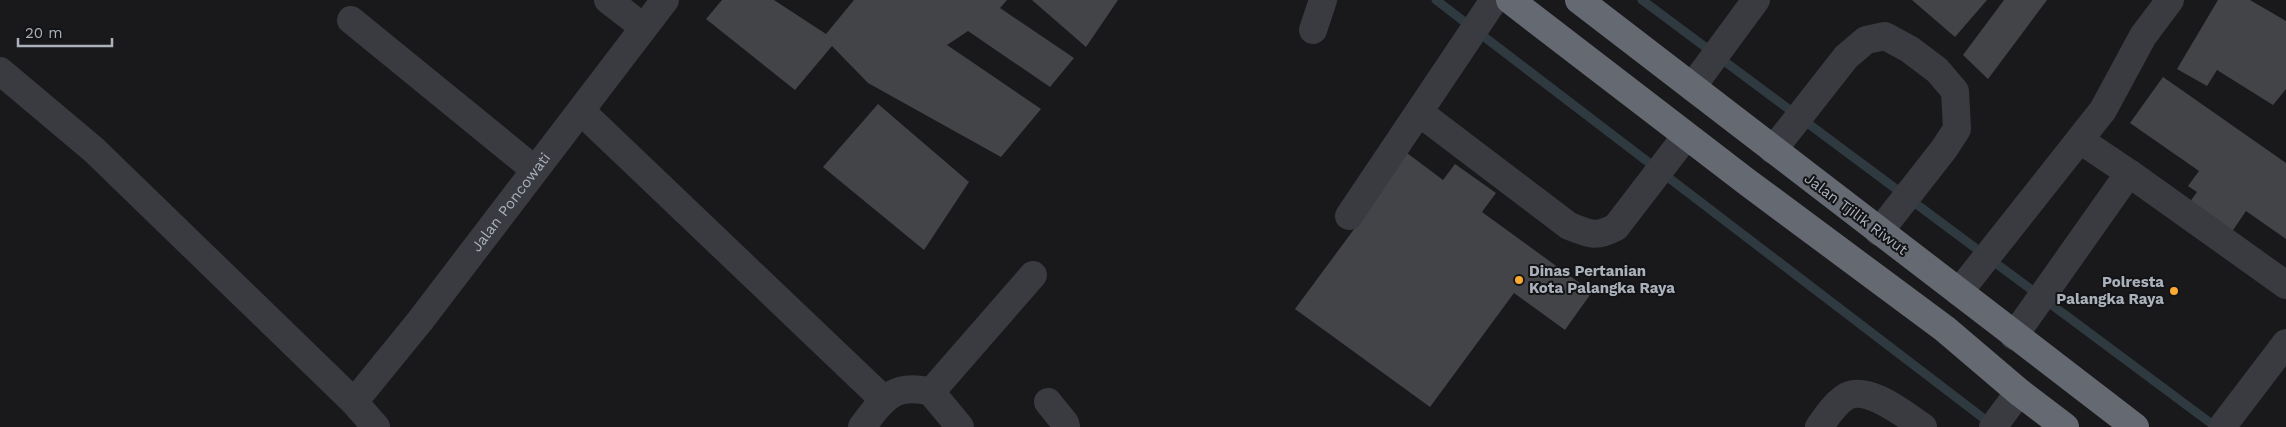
<svg xmlns="http://www.w3.org/2000/svg" width="2286" height="427" viewBox="0 0 2286 427" font-family="'Work Sans',sans-serif">
	<rect width="100%" height="100%" fill="#19191b"/>
	<g fill="none" stroke-linecap="round" stroke-linejoin="round">
		<g stroke="#2e3940" stroke-width="9">
			<polyline points="1436,0 1991,424"/>
			<polyline points="1642,0 2216,427"/>
		</g>
	</g>
	<g fill="#434448">
		<polygon points="722,0 774,0 826,34 854,0 1007,0 1000,8 1074,58 1050,87 968,31 947,45 1041,109 1001,157 868,83 832,46 795,90 706,19"/>
		<polygon points="1032,0 1118,0 1086,47"/>
		<polygon points="1912,0 1987,0 1955,37"/>
		<polygon points="2004,0 2047,0 1988,79 1963,55"/>
		<polygon points="2218,0 2250,0 2286,21 2286,89 2273,105 2217,70 2207,86 2177,69"/>
		<polygon points="2163,77 2286,163 2286,239 2246,211 2229,236 2187,206 2197,192 2188,186 2199,171 2130,123"/>
		<polygon points="878,104 969,182 924,250 823,167"/>
		<polygon points="1403,150 1443,180 1455,164 1496,193 1482,212 1592,292 1565,330 1514,293 1430,407 1295,309 1383,190 1377,186"/>
	</g>
	<g fill="none" stroke-linecap="round" stroke-linejoin="round">
		<g stroke="#393b40" stroke-width="28">
			<polyline points="608,0 643,27"/>
			<polyline points="351,20 535,170"/>
			<polyline points="1313,30 1323,0"/>
			<polyline points="0,71 94,150 354,402 376,427"/>
			<polyline points="1692,87 1756,0"/>
			<polyline points="581,111 883,399"/>
			<path d="M1420,113L1569,226C1589,234 1596,238 1616,227L1686,136"/>
			<polyline points="2080,140 2129,173"/>
			<polyline points="1773,150 1846,57 1866,40 1885,36 1909,49 1937,70 1955,91 1957,129 1944,149 1879,232"/>
			<polyline points="1349,216 1494,0"/>
			<polyline points="1959,292 2103,110 2143,36 2170,0"/>
			<polyline points="2014,336 2129,173 2286,285"/>
			<polyline points="931,392 1033,275"/>
			<polyline points="931,392 960,427"/>
			<path id="s1" d="M354,402L420,321L665,0"/>
			<polyline points="1048,402 1065,423 1066,427"/>
			<path d="M862,427C883,399 894,382 931,392"/>
			<path d="M1819,427C1827,416 1835,403 1847,396C1869,385 1906,416 1923,427"/>
			<polyline points="1993,427 2019,392"/>
			<polyline points="2222,427 2286,343"/>
		</g>
		<g stroke="#656972" stroke-width="28">
			<polyline points="1510,0 1747,182 1945,329 2019,392 2065,427"/>
			<polyline points="1579,0 2135,427"/>
		</g>
	</g>
	<g fill="#fbaa31" stroke="#141416" stroke-width="2">
		<circle cx="1519" cy="280" r="5"/>
		<circle cx="2174" cy="291" r="5"/>
	</g>
	<g text-anchor="middle" dominant-baseline="central" stroke-width="4" stroke-linejoin="round" paint-order="stroke">
		<g font-size="15" fill="#aab1bb" stroke="#141416">
			<text stroke="none"><textPath href="#s1" startOffset="254">Jalan Poncowati</textPath></text>
			<text transform="translate(1856 214) rotate(37)">Jalan Tjilik Riwut</text>
		</g>
		<g font-size="15" font-weight="bold" fill="#aab1bb" stroke="#141416" text-anchor="start">
			<text x="1529" y="271">Dinas Pertanian<tspan x="1529" dy="17">Kota Palangka Raya</tspan></text>
			<text x="2164" y="282" text-anchor="end">Polresta<tspan x="2164" dy="17">Palangka Raya</tspan></text>
		</g>
	</g>
	<path d="M18 38v8h94v-8" fill="none" stroke="#aab1bb" stroke-width="2.5"/>
	<text x="25" y="38" font-size="15" fill="#aab1bb" stroke="#141416" stroke-width="4" paint-order="stroke">20 m</text>
</svg>
